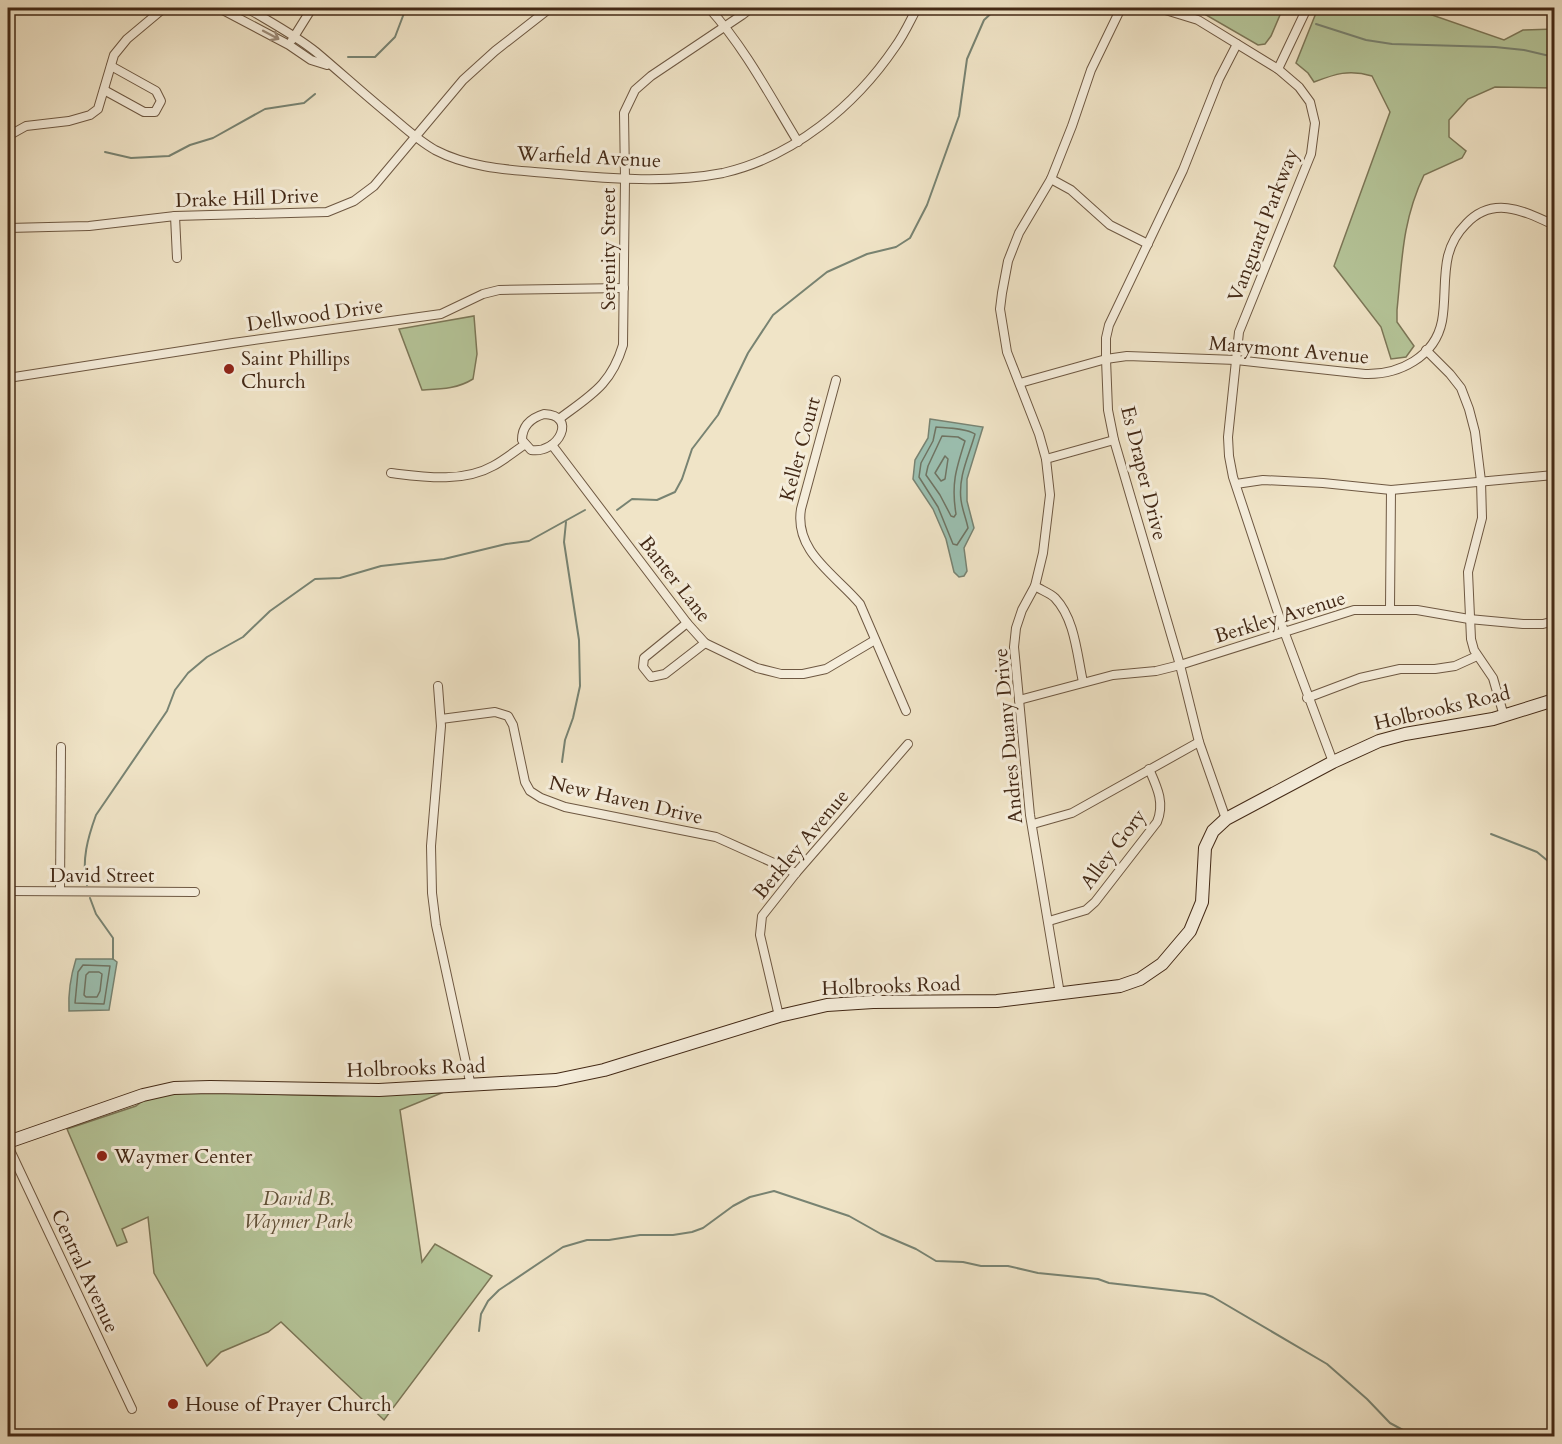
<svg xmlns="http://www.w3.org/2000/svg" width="1562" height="1444" viewBox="0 0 1562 1444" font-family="Cardo,serif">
	<rect width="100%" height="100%" fill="#f0e4c7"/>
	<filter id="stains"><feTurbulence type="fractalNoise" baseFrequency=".00333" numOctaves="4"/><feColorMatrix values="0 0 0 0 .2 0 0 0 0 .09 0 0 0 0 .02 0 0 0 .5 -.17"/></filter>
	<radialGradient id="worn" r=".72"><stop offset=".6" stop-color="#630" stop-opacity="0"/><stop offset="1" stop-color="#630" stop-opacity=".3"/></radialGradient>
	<g fill="#b5c599" stroke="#7c7758" stroke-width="1.5">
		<polygon points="1194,8 1283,8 1271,36 1265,44 1258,45"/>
		<path d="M1318,8H1412L1504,40L1523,30L1554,29V88L1495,87L1468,99L1449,120V137L1466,151L1462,158L1424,175C1402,221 1402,261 1397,310V322L1414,346L1406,357L1391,359L1381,327L1334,266L1390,112L1372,76C1349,69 1335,74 1314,82L1308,73L1296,63Z"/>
		<path d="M474,316L477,354L473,379C457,389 441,389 422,390L399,329Z"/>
		<path d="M207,1092L335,1096L444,1092L400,1110L422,1262L435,1244L492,1276L384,1420L281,1322L268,1332L221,1352L207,1366L154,1273L148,1217L122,1229L127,1242L117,1246L67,1129L136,1106C153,1091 185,1093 207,1092Z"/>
	</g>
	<g fill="#9bbfb0" stroke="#788372" stroke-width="1.5">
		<polygon points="930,419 983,427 967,479 967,501 974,528 964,548 967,571 964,576 959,577 954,572 946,539 933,509 913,479 915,460 928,438"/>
		<path d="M76,959H113L117,962L109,1010L69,1011C68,994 71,975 76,959Z"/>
	</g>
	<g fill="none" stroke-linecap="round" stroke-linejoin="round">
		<g stroke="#6f7463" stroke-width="1.5">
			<path d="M936,427C948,428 966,428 975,434C969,456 958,476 961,500C962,509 966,518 968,528L957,545L953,544L938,507L919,477L921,463L933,441Z"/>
			<path d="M942,436L958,437L965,441C956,469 951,484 956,514L954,517L951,516L940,495L926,475L928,466Z"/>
			<polygon points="945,456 948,459 945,479 941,481 935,473"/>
			<polygon points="83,965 110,966 104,1004 75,1003 78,972"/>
			<polygon points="89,972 99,972 102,974 100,991 97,997 86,997 84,995 86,975"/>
		</g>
		<g stroke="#788372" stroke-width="2">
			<polyline points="1316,24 1366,40 1392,44 1495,47 1524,50 1554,57"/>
			<polyline points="348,57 375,57 395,37 406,8"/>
			<polyline points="105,152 131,158 169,156 190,145 213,138 265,109 304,103 315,94"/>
			<polyline points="617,510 632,499 657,500 675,492 682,479 692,449 718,415 748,353 773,315 827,272 867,254 896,247 910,238 927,205 959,116 967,59 984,20 997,8"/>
			<polyline points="562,762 565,740 573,718 580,686 579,640 564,542 566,522"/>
			<polyline points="1491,834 1537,852 1554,866"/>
			<path d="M87,885C81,861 88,837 96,815L167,711L175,690L188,673L207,657L243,637L270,611L315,579L340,578L381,566L444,559L506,544L529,541L585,510"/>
			<polyline points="90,898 96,914 113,938 113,959"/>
			<polyline points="479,1331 481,1314 488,1301 499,1290 563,1247 587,1240 609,1240 640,1235 673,1235 692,1232 703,1228 733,1206 750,1197 774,1191 849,1216 881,1234 916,1249 936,1261 963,1262 981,1266 1008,1266 1038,1273 1098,1279 1109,1283 1205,1294 1213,1297 1327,1364 1367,1399 1390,1423 1414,1436"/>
		</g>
		<defs>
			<g id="street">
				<polyline points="219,8 289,45 311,60 327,65"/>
				<path d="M247,8C270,22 295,35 316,52C341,73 366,96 392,117C406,129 419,141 435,150C473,170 518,170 559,174C610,179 672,183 723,173C793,157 855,106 895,47C904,35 910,21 917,8"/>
				<path d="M709,8C745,48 770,96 798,142"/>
				<polyline points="1159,8 1198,20 1278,69 1299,87 1310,102 1315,123 1311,154 1239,332 1228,437 1229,456 1233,477 1284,631 1333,762"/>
				<polyline points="292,40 312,8"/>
				<polyline points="1278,69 1307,8"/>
				<polyline points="104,90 144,112 155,112 161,101 156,91 111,66"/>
				<polyline points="8,136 26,126 69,121 90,115 98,109 114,55 127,39 164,8"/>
				<polyline points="1051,179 1071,190 1110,225 1148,244"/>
				<polyline points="175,216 177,258"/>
				<polyline points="8,228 89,226 175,216 327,212 354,201 374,186 463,80 495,51 550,8"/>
				<polyline points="1426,350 1450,374 1461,388 1469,409 1475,432 1481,481 1482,518 1468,572 1471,639 1474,650 1493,678 1504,716"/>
				<polyline points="8,378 233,343 441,314 483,294 499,290 624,288"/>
				<path d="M836,380L801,509C794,552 836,575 860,604L906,711"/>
				<path d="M1020,383L1106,359L1127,356L1236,360L1365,374C1399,375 1435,357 1442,321C1446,299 1443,277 1448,256C1451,244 1457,233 1466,224C1493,195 1524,211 1554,225"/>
				<path d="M544,414C578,415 559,454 531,450L522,440C522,426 531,418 544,414Z"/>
				<path d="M559,419C591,395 611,385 623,345L625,179L624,113L635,90L651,76L742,15L751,8"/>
				<polyline points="552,445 687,623 705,643 757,668 781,674 803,674 826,669 875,640"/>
				<polyline points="1046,459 1114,440"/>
				<path d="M391,473C424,477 463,483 493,466C504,460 514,452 524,445"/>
				<polyline points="1236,484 1263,480 1323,483 1391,490 1554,475"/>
				<path d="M1035,586C1041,590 1050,593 1055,598C1075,619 1077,655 1083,682"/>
				<polyline points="1390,608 1391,490"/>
				<polyline points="687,623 644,658 643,667 651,677 665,674 705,643"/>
				<polyline points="438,686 441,726 431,846 432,893 436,925 471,1086"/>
				<polyline points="1307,698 1360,678 1400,669 1435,669 1455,666 1477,656"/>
				<polyline points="1019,700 1113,675 1156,671 1180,665 1354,610 1417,610 1469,619 1523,624 1543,624 1554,621"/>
				<polyline points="441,719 495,712 508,716 513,725 525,782 530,791 541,798 565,807 716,837 796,873"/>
				<polyline points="1226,819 1199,742 1180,665 1114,440 1108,410 1106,359 1106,338 1109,325 1183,170 1219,79 1237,44"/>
				<polyline points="1033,824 1072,813 1199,742"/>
				<polyline points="8,891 195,892"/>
				<polyline points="60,891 61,747"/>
				<path d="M1049,921L1086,910L1095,902L1157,822C1165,803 1157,787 1149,769"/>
				<polyline points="1060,994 1030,815 1014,647 1016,628 1022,610 1035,586 1043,553 1050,495 1046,459 1039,434 1007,352 1000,309 1002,293 1008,261 1019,233 1051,179 1072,126 1091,70 1121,8"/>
				<polyline points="779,1016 760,935 762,916 796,873 908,744"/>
				<polyline points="8,1146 132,1409"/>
			</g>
			<polyline id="secondary" points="8,1142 143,1095 174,1088 210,1087 379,1090 556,1080 604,1070 779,1016 827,1005 873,1002 997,1001 1120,986 1140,979 1162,964 1190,931 1202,902 1205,848 1213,831 1226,819 1333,762 1379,741 1405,734 1493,719 1554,700"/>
		</defs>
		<use href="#street" stroke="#6e5842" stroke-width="10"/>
		<use href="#secondary" stroke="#432916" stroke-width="14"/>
		<use href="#street" stroke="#f5eddb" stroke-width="8"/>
		<use href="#secondary" stroke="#f5eddb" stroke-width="12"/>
	</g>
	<defs><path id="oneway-shaft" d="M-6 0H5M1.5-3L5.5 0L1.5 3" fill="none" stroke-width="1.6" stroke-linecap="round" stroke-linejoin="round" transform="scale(1.5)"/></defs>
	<use stroke="#9c8b78" href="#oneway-shaft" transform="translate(271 35) rotate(28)"/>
	<g fill="#8f2418" stroke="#f5eddb" stroke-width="2">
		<circle cx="229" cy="369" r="6"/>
		<circle cx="102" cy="1156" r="6"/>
		<circle cx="173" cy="1404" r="6"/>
	</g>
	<g text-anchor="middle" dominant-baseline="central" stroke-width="6" stroke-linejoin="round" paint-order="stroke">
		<g font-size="20" fill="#432916" stroke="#f5eddb">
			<text transform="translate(589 157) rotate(3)">Warfield Avenue</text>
			<text transform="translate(247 198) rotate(-2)">Drake Hill Drive</text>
			<text transform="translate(1263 225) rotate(-69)">Vanguard Parkway</text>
			<text transform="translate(608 249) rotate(-90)">Serenity Street</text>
			<text transform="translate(315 315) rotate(-8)">Dellwood Drive</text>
			<text transform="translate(1289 350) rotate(5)">Marymont Avenue</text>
			<text transform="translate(800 449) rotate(-75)">Keller Court</text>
			<text transform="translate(1144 473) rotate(76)">Es Draper Drive</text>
			<text transform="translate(675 579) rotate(52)">Banter Lane</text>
			<text transform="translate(1280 617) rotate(-17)">Berkley Avenue</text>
			<text transform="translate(1442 708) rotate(-13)">Holbrooks Road</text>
			<text transform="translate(1008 736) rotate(-95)">Andres Duany Drive</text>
			<text transform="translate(626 800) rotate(13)">New Haven Drive</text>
			<text transform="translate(801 844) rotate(-50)">Berkley Avenue</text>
			<text transform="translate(1113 849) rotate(-53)">Alley Gory</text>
			<text x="102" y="875">David Street</text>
			<text transform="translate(891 986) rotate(-2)">Holbrooks Road</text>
			<text transform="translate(416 1068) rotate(-2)">Holbrooks Road</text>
			<text transform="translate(85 1271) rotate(65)">Central Avenue</text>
		</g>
		<g font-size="20" fill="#432916" stroke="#f5eddb" text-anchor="start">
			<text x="241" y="358">Saint Phillips<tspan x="241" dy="23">Church</tspan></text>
			<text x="114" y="1156">Waymer Center</text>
			<text x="185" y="1404">House of Prayer Church</text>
		</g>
		<g font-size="20" font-style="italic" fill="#605037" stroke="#f5eddb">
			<text x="298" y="1198">David B.<tspan x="298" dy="23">Waymer Park</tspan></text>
		</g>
	</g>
	<rect width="1562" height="1444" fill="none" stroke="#f0e4c7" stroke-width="30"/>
	<rect x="9" y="9" width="1544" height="1426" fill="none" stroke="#432916" stroke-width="3"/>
	<rect x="15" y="15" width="1532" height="1414" fill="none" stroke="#432916" stroke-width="1.5"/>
	<rect width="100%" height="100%" filter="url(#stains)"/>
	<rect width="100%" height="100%" fill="url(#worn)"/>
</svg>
